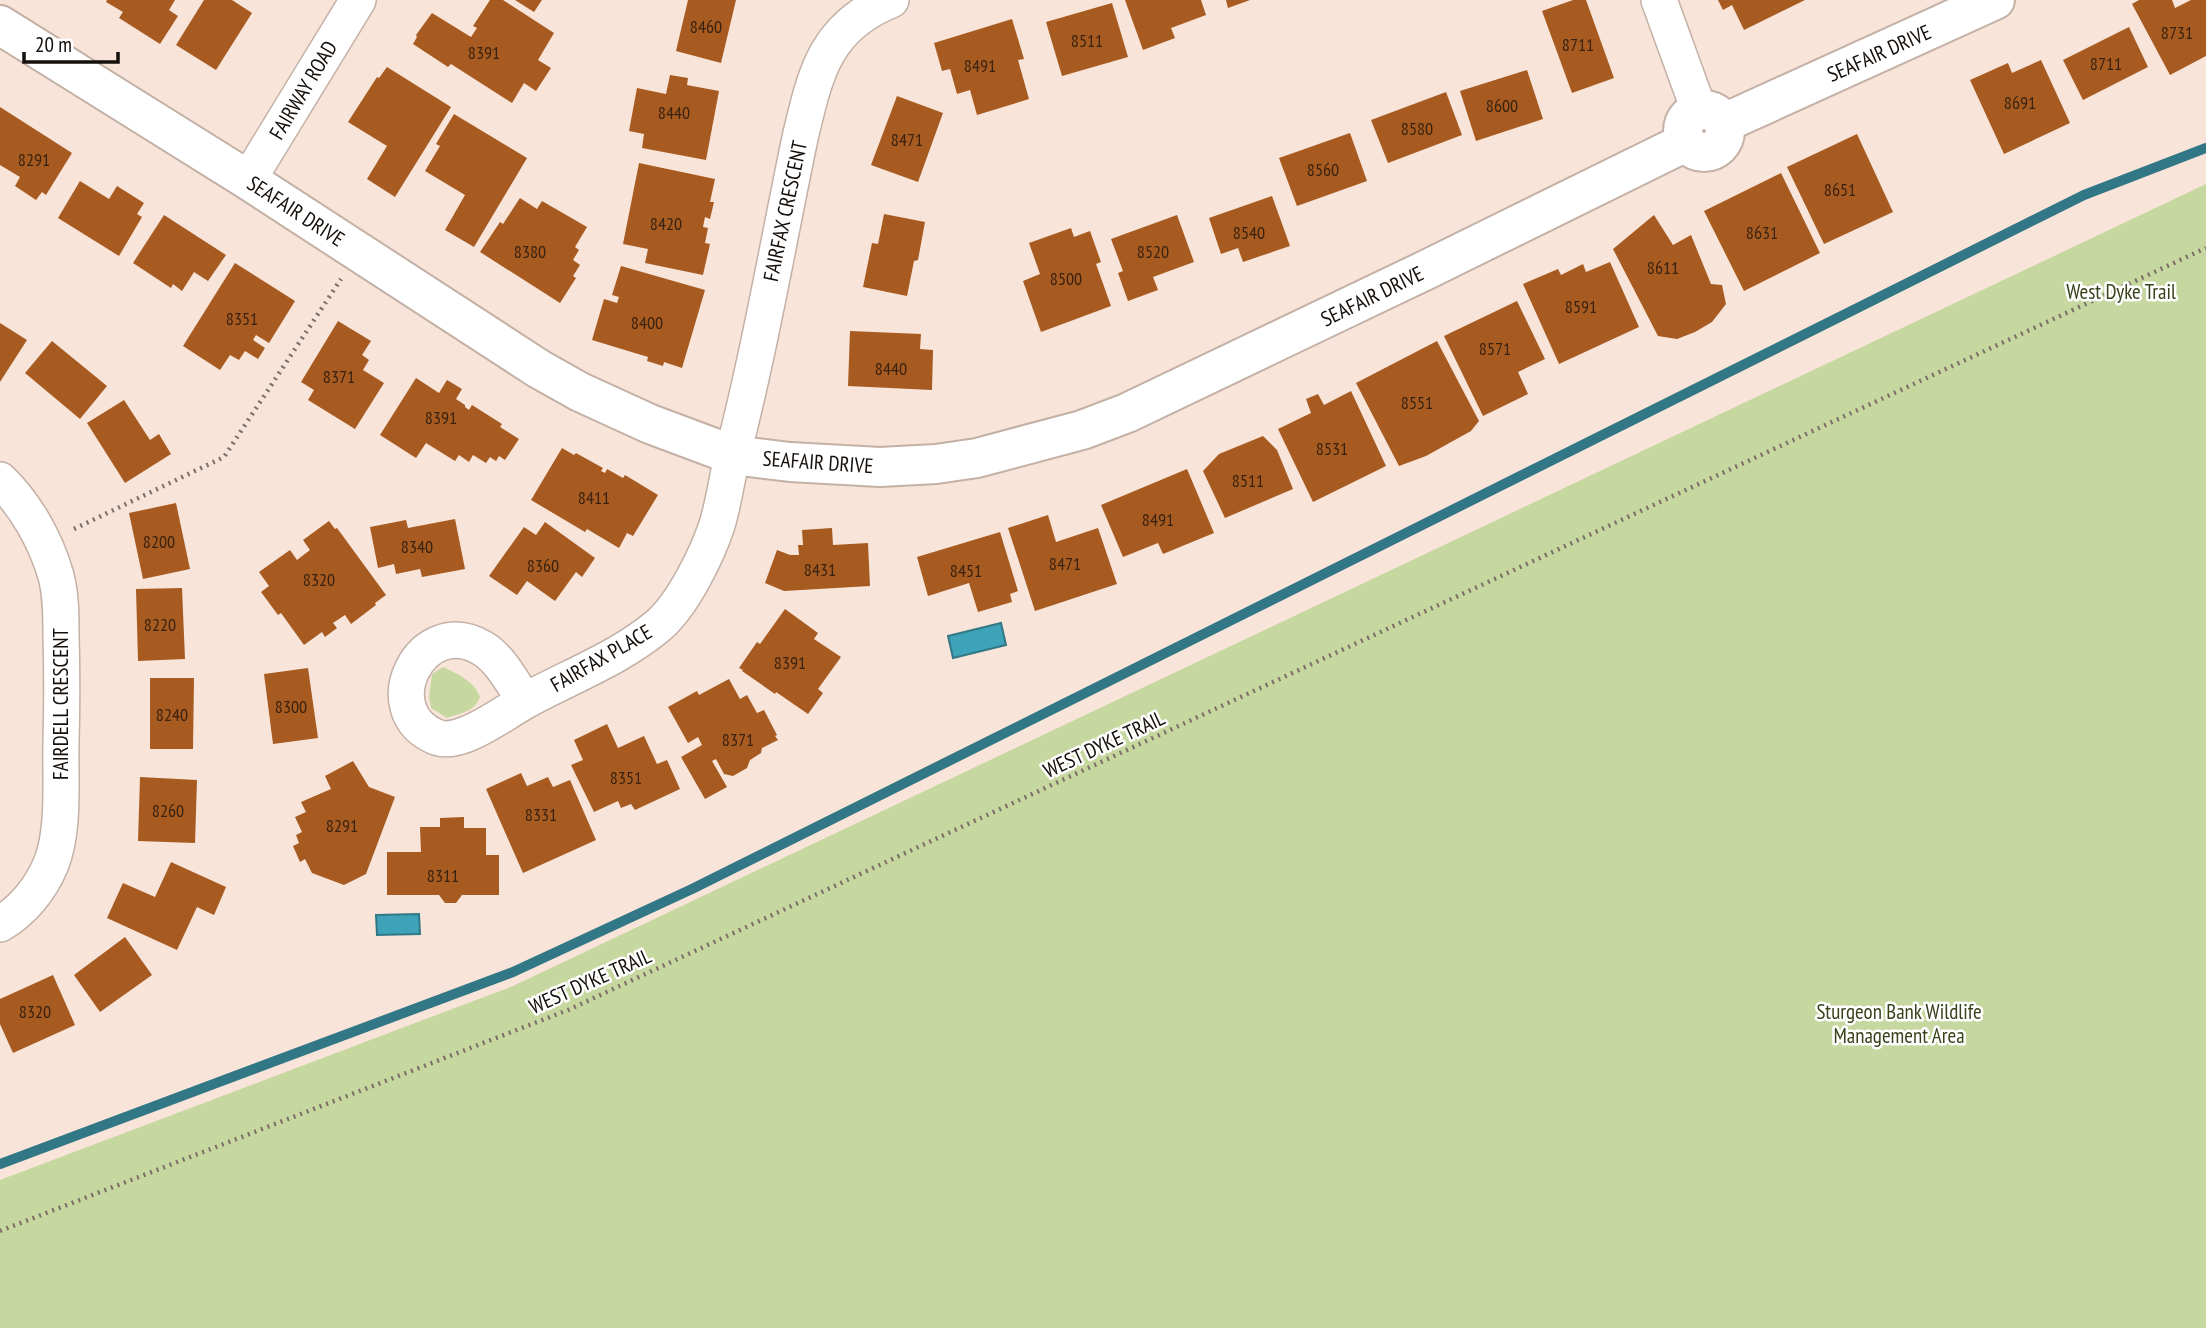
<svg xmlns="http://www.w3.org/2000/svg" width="2206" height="1328" viewBox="0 0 2206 1328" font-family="'PT Sans Narrow',sans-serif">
	<rect width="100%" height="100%" fill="#f8e4d9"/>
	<g fill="#c7d7a0">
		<polygon points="2206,184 2206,1328 0,1328 0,1180 513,986"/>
		<path d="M443,667C458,674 474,681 480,697C474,712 461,713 447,718L431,708L429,697L432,674Z"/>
	</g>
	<g fill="#3ea3b9" stroke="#327785" stroke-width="2">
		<polygon points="1001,623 1006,645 953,658 948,636"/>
		<polygon points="419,914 420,934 377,935 376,915"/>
	</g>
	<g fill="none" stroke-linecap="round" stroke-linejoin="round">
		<polyline stroke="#327785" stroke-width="10" points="0,1164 513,972 692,889 2084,195 2206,148"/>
	</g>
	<g fill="#a75b21">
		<polygon points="107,0 175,0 169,10 178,16 160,44 119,18 123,12 106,2"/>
		<polygon points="204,0 232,0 252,13 216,70 176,45"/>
		<polygon points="490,0 503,0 554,33 538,60 551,68 536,91 524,83 512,103 451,64 448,67 413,44 417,37 416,35 432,13 471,37 477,28 473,26"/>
		<polygon points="515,0 542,0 534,12"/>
		<polygon points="688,0 736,0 721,63 676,51"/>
		<polygon points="1125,0 1201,0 1206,15 1171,28 1175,38 1143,50"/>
		<polygon points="1226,0 1250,0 1228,8"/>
		<polygon points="1573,0 1586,0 1614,78 1572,93 1542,11"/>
		<polygon points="1718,0 1805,0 1744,30 1732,5 1723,10"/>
		<polygon points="2139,0 2172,0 2175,8 2191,0 2206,0 2206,56 2170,75 2132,4"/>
		<polygon points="1112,3 1128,57 1062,76 1046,22"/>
		<polygon points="1012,19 1024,59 1018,60 1029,99 977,115 970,90 957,94 950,69 942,71 934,43"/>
		<polygon points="2129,27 2148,67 2083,100 2063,60"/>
		<polygon points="2041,60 2070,123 2004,154 1970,80 2008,63 2012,73"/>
		<polygon points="387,67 451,107 395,197 367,179 387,146 348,122 377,77 379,78"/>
		<polygon points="1527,70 1543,119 1476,141 1460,91"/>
		<polygon points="670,75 688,78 687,85 719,91 706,160 642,148 644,134 629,131 637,88 666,94"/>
		<polygon points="1446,92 1462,135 1388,163 1371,120"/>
		<polygon points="897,96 943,113 918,182 871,165"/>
		<polygon points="0,107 72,153 46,195 42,192 36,200 15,186 20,177 0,165"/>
		<polygon points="454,114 527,158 474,247 445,230 465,195 425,171 440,146 436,144"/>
		<polygon points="1350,133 1367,181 1297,206 1279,158"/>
		<polygon points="1857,134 1893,212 1824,244 1787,167"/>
		<polygon points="639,163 715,179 710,202 714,202 710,219 705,217 703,227 708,228 705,243 710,244 703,275 645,263 648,249 623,244"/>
		<polygon points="1781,173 1820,253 1744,291 1704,211"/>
		<polygon points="80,181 109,199 117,186 144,203 137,214 142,217 119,256 58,218"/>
		<polygon points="1272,196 1290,246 1243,262 1238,248 1221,254 1209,218"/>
		<polygon points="520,198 537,209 542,201 587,227 575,247 579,250 573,260 580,265 573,276 576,278 560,303 480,252 500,222 503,224"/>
		<polygon points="884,214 925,222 918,260 914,261 907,296 863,287 872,243 878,244"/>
		<polygon points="164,215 226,255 208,281 194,272 182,291 173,284 171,288 133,263"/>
		<polygon points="1177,215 1194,262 1153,277 1158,290 1128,301 1118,273 1123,271 1111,239"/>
		<polygon points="1654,215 1673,245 1691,235 1711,284 1722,285 1726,304 1712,322 1695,332 1677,339 1658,336 1613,249"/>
		<polygon points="1071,228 1074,237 1090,231 1101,262 1096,264 1111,306 1041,332 1023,281 1040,274 1029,243"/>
		<polygon points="1610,262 1639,327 1559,364 1523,284 1558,269 1561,275 1583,264 1586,272"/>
		<polygon points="235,263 295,301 269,343 256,335 253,340 265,348 258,359 245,351 239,360 230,355 220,370 183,346"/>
		<polygon points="621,266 705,290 682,368 664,362 663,366 647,361 648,357 592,340 604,299 617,303 619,297 612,295"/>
		<polygon points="1517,301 1545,359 1518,372 1528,394 1483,416 1444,336"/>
		<polygon points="338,321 371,341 362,355 369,360 363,370 384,383 355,429 308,400 314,390 301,382"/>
		<polygon points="0,323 27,340 0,382"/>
		<polygon points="850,331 921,334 920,349 933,350 932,390 848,386"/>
		<polygon points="52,341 107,386 80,419 25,373"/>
		<polygon points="1437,341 1479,421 1471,431 1426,456 1399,466 1356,383"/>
		<polygon points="416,378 439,393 447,380 462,389 456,399 465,405 465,407 469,410 472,405 502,424 500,427 519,439 505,460 499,456 496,461 490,457 486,463 473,455 469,462 459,455 455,461 426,443 416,458 380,435"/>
		<polygon points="1351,391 1386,466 1313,502 1278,429 1311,413 1306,399 1318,394 1324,405"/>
		<polygon points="124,400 150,440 159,434 171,454 125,483 87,423"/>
		<polygon points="1263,436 1277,450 1293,489 1225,518 1203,471 1219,454"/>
		<polygon points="562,448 574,455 576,453 603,468 601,471 605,473 607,469 623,478 625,475 658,495 633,536 627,533 619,548 587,529 585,532 531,500"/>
		<polygon points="1187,469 1214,533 1163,554 1158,543 1123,557 1101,505"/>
		<polygon points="176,503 190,569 143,579 129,513"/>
		<polygon points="1048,515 1056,542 1098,528 1117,584 1035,611 1008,528"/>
		<polygon points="455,519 465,569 422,577 420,569 396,574 394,564 378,568 370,527 406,520 408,528"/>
		<polygon points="329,521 335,529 337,528 386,595 375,603 376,605 351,624 345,615 333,623 337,628 325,637 322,632 304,645 281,613 278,615 261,592 269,586 259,572 290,550 297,560 310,550 303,540"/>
		<polygon points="545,522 595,558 582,577 576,572 555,601 527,581 517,595 489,576 524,527 536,535"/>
		<polygon points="832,528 833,545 868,543 870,586 784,591 765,583 777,550 790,555 799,555 798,545 803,545 802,530"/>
		<polygon points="1000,532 1018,591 1010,594 1012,602 978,612 969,583 928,596 917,557"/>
		<polygon points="182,588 185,659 138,661 136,589"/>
		<polygon points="785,609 818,633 814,639 841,657 818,689 823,693 808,714 776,692 775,694 742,671 743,670 739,668 757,642 760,644"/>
		<polygon points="308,668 318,738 273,744 264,674"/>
		<polygon points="150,678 194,678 193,749 150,749"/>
		<polygon points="729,679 740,699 747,695 757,713 764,710 777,735 775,736 778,740 762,748 761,753 750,760 747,768 733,776 724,774 716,759 712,761 727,787 705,799 681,757 702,745 698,737 688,743 668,707 697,691 699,695"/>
		<polygon points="607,724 618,748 644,736 657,764 667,760 680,789 635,810 631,804 621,808 618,801 594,812 571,765 583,760 574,740"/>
		<polygon points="353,761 369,787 395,797 366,874 344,885 312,873 305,859 300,862 293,846 299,843 296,835 302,832 295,817 306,812 301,802 331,789 325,776"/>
		<polygon points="521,773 527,786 548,777 553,787 570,780 596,840 523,873 486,789"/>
		<polygon points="140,777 197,780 195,843 138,841"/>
		<polygon points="464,817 464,828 486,828 486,855 499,855 499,895 462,895 456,903 445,903 439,895 387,895 387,852 421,852 420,827 440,827 440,818"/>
		<polygon points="171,862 226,887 214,915 197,907 177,950 107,918 123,883 155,897"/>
		<polygon points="125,937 152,975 100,1012 74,975"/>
		<polygon points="53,975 75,1025 13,1053 0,1024 0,999"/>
	</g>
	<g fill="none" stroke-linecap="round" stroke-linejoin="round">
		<defs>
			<g id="minor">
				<polyline points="1659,0 1699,110"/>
				<polyline points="248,180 358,0"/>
				<path d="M0,480C26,505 46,541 56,576C61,595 61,616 61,635C62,670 62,706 61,742C60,779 65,829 51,864C41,888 23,911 0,924"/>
				<path d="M525,701C513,684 501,659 482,648C421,612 373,711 436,737C446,741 457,738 467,734C488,726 507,711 527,700C571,676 620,658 659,625C683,604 707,555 717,525C724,502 727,477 733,453C760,349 778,243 800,138C815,75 824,27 891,0"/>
			</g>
			<g id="tertiary">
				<polyline points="0,25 248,180 539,369 580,392 650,424 733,455 790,462 880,467 936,464 977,458 1082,430 1127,413 1430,268 1686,142"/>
				<circle cx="1704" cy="131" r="21"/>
				<polyline points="1724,123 1995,0"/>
			</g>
		</defs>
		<use href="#minor" stroke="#c4b1a6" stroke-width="38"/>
		<use href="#tertiary" stroke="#c4b1a6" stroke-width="42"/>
		<g stroke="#7c6f68" stroke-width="4.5" stroke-dasharray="2 5" stroke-linecap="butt">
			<polyline points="74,529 224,457 341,279"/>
			<polyline points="0,1231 568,1010 2206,248"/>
		</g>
		<use href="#minor" stroke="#fff" stroke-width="35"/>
		<use href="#tertiary" stroke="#fff" stroke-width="38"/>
	</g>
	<g text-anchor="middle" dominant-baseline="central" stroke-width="5" stroke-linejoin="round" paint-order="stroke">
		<g font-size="18" fill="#3a2210">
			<text x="706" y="26">8460</text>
			<text x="2177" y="32">8731</text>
			<text x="1087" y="40">8511</text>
			<text x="1578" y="44">8711</text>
			<text x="484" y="52">8391</text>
			<text x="2106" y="63">8711</text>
			<text x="980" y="65">8491</text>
			<text x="2020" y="102">8691</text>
			<text x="1502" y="105">8600</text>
			<text x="674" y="112">8440</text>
			<text x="1417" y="128">8580</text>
			<text x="907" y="139">8471</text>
			<text x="34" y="159">8291</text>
			<text x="1323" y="169">8560</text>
			<text x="1840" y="189">8651</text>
			<text x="666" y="223">8420</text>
			<text x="1249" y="232">8540</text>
			<text x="1762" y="232">8631</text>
			<text x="530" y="251">8380</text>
			<text x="1153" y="251">8520</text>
			<text x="1663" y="267">8611</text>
			<text x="1066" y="278">8500</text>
			<text x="1581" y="306">8591</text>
			<text x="242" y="318">8351</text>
			<text x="647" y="322">8400</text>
			<text x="1495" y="348">8571</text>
			<text x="891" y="368">8440</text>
			<text x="339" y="376">8371</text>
			<text x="1417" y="402">8551</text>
			<text x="441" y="417">8391</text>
			<text x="1332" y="448">8531</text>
			<text x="1248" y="480">8511</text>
			<text x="594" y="497">8411</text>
			<text x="1158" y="519">8491</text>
			<text x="159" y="541">8200</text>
			<text x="417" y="546">8340</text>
			<text x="1065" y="563">8471</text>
			<text x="543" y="565">8360</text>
			<text x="820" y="569">8431</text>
			<text x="966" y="570">8451</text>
			<text x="319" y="579">8320</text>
			<text x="160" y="624">8220</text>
			<text x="790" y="662">8391</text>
			<text x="291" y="706">8300</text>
			<text x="172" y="714">8240</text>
			<text x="738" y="739">8371</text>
			<text x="626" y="777">8351</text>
			<text x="168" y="810">8260</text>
			<text x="541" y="814">8331</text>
			<text x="342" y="825">8291</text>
			<text x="443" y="875">8311</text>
			<text x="35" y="1011">8320</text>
		</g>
		<g font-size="21" fill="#150f0b" stroke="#fff">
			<text transform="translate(1879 53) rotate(-24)">SEAFAIR DRIVE</text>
			<text transform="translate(303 90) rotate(-59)">FAIRWAY ROAD</text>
			<text transform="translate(296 211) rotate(33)">SEAFAIR DRIVE</text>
			<text transform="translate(785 211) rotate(-78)">FAIRFAX CRESCENT</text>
			<text transform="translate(1372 296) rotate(-26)">SEAFAIR DRIVE</text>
			<text transform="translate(818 462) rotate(4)">SEAFAIR DRIVE</text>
			<text transform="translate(601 658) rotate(-30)">FAIRFAX PLACE</text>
			<text transform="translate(60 704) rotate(-90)">FAIRDELL CRESCENT</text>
			<text transform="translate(1104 744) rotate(-25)">WEST DYKE TRAIL</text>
			<text transform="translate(590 981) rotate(-24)">WEST DYKE TRAIL</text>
		</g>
		<g font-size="21" fill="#38421b" stroke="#fff">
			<text x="2121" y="291">West Dyke Trail</text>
			<text x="1899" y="1011">Sturgeon Bank Wildlife<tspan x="1899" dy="24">Management Area</tspan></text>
		</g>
	</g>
	<path d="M24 52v10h94v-10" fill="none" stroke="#150f0b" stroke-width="3.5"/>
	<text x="35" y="52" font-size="21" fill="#150f0b" stroke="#ffffff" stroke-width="5" paint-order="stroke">20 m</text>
</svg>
